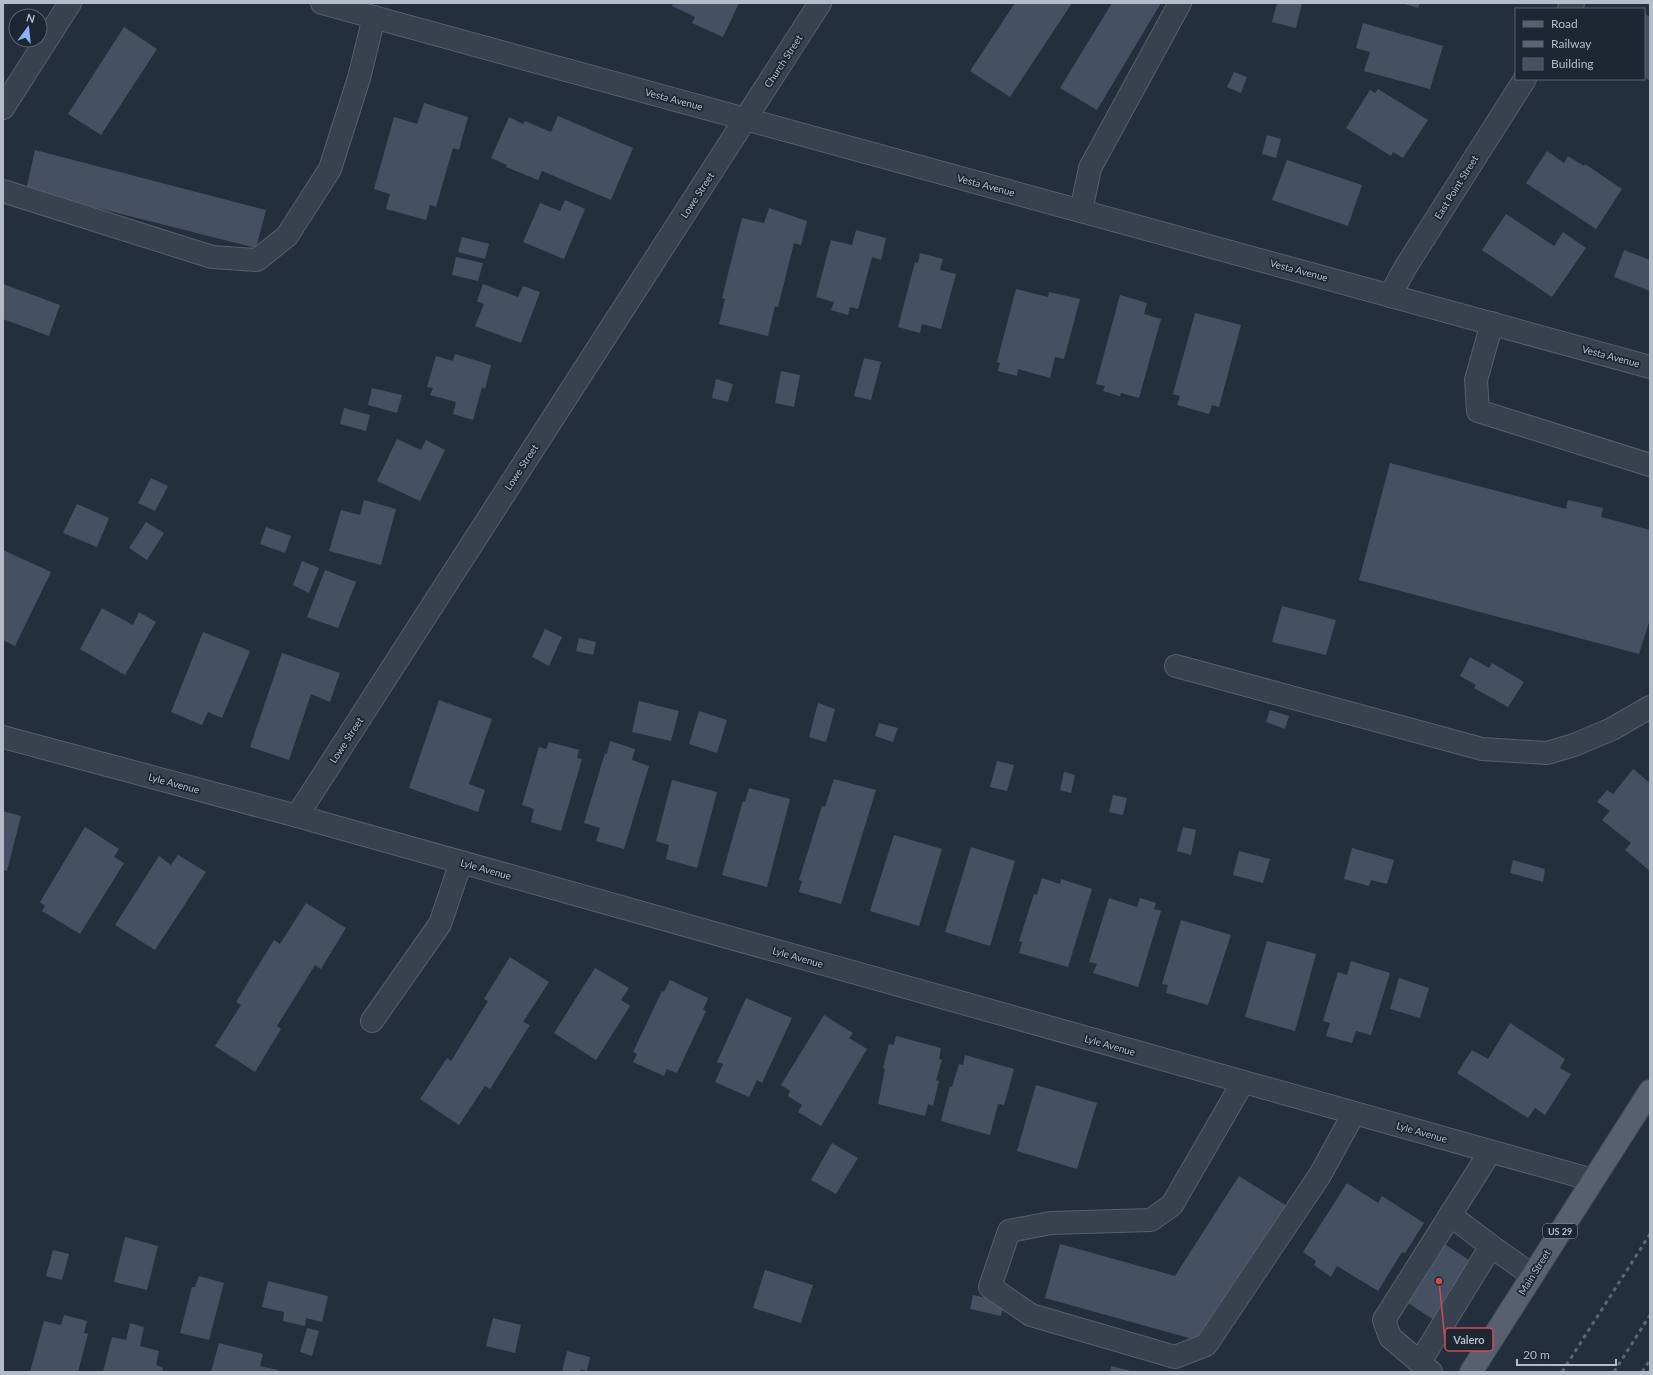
<svg xmlns="http://www.w3.org/2000/svg" width="1653" height="1375" viewBox="0 0 1653 1375" font-family="Lato,sans-serif">
	<rect width="100%" height="100%" fill="#242f3e"/>
	<g fill="#455162">
		<polygon points="673,3 739,3 723,37 692,23 695,17 672,6"/>
		<polygon points="1015,3 1072,3 1010,97 970,71"/>
		<polygon points="1112,3 1161,3 1097,110 1060,88"/>
		<polygon points="1277,3 1302,3 1296,28 1272,22"/>
		<polygon points="1402,3 1420,3 1418,8"/>
		<polygon points="1644,13 1650,17 1650,81 1644,77"/>
		<polygon points="1363,23 1443,46 1430,89 1364,71 1370,52 1356,48"/>
		<polygon points="124,27 157,49 101,135 68,114"/>
		<polygon points="1234,72 1247,77 1241,93 1227,87"/>
		<polygon points="1378,89 1428,120 1403,158 1393,152 1391,156 1346,128 1370,90 1375,93"/>
		<polygon points="424,103 468,117 459,150 453,148 436,207 430,205 426,220 386,209 390,194 374,189 394,117 417,124"/>
		<polygon points="558,116 633,148 611,200 542,171 538,180 506,167 507,165 491,158 509,117 523,124 525,121 551,132"/>
		<polygon points="1267,135 1281,139 1276,158 1262,154"/>
		<polygon points="35,150 266,210 256,248 26,190"/>
		<polygon points="1547,151 1564,163 1568,156 1584,166 1585,164 1622,189 1596,229 1526,183"/>
		<polygon points="1287,160 1362,185 1348,226 1272,200"/>
		<polygon points="565,200 585,209 564,259 523,242 540,203 560,211"/>
		<polygon points="769,208 807,221 801,245 794,243 778,307 775,306 768,336 719,324 725,299 722,298 742,218 764,223"/>
		<polygon points="1506,214 1554,246 1563,232 1586,248 1552,297 1482,250"/>
		<polygon points="856,230 886,238 881,260 872,257 858,309 850,307 848,315 831,310 834,302 816,297 831,240 852,245"/>
		<polygon points="462,237 489,244 485,259 458,252"/>
		<polygon points="1624,250 1650,260 1650,291 1614,277"/>
		<polygon points="920,253 943,259 940,270 956,274 941,329 922,324 920,333 898,327 915,262 918,263"/>
		<polygon points="456,257 483,263 478,281 452,275"/>
		<polygon points="3,284 60,305 49,336 3,319"/>
		<polygon points="483,284 518,297 523,286 540,292 521,343 475,326 484,304 477,301"/>
		<polygon points="1016,289 1048,297 1049,292 1080,299 1064,359 1055,357 1050,378 1018,369 1017,376 998,371 1000,363 997,362"/>
		<polygon points="1120,295 1147,303 1144,314 1161,319 1139,398 1121,393 1120,396 1103,391 1105,386 1096,384"/>
		<polygon points="1195,313 1241,325 1219,407 1212,405 1209,414 1177,405 1180,396 1173,394"/>
		<polygon points="455,354 491,365 485,389 482,387 473,420 453,414 456,402 430,395 433,388 427,387 436,356 453,361"/>
		<polygon points="864,358 881,362 871,400 854,396"/>
		<polygon points="781,371 800,375 794,407 775,403"/>
		<polygon points="716,379 733,384 728,402 712,398"/>
		<polygon points="372,388 402,395 397,413 368,405"/>
		<polygon points="344,408 370,415 366,431 340,424"/>
		<polygon points="397,439 421,450 426,440 445,450 420,501 377,481"/>
		<polygon points="1390,463 1566,509 1568,500 1603,508 1601,517 1650,530 1650,619 1639,654 1359,580"/>
		<polygon points="151,478 168,486 155,511 138,503"/>
		<polygon points="364,500 396,509 381,565 329,551 341,510 360,515"/>
		<polygon points="77,504 109,518 97,547 63,533"/>
		<polygon points="146,522 164,533 147,560 129,548"/>
		<polygon points="266,527 291,536 285,553 260,544"/>
		<polygon points="3,550 51,572 15,646 3,640"/>
		<polygon points="302,561 319,568 309,593 293,585"/>
		<polygon points="325,570 356,582 338,628 307,617"/>
		<polygon points="1282,606 1336,620 1326,655 1272,642"/>
		<polygon points="102,608 133,625 139,612 156,622 125,675 80,649"/>
		<polygon points="545,629 562,637 549,666 532,657"/>
		<polygon points="203,632 250,651 222,718 208,712 202,725 171,712"/>
		<polygon points="579,638 596,642 593,655 576,651"/>
		<polygon points="282,653 340,673 330,702 311,694 289,760 250,747"/>
		<polygon points="1470,657 1489,668 1492,663 1524,682 1508,707 1474,688 1476,685 1460,676"/>
		<polygon points="439,700 492,719 469,784 485,790 478,812 409,788"/>
		<polygon points="639,701 679,711 671,741 632,732"/>
		<polygon points="818,703 835,709 826,742 809,737"/>
		<polygon points="1270,710 1289,716 1285,729 1266,722"/>
		<polygon points="699,711 727,720 717,753 689,744"/>
		<polygon points="879,723 898,728 893,742 875,736"/>
		<polygon points="610,741 635,749 632,760 649,766 624,849 596,841 600,828 584,823 605,753 607,754"/>
		<polygon points="549,742 579,750 577,758 582,759 561,831 531,822 534,809 522,805 539,747 546,749"/>
		<polygon points="997,761 1014,765 1007,791 990,787"/>
		<polygon points="1633,769 1650,783 1650,871 1625,850 1631,843 1602,820 1610,811 1597,802 1607,790 1613,794"/>
		<polygon points="1064,772 1075,775 1071,793 1060,790"/>
		<polygon points="834,779 876,790 841,904 799,892 802,881 799,880 822,806 825,807"/>
		<polygon points="672,780 717,792 697,868 666,859 669,845 656,841"/>
		<polygon points="749,788 790,799 767,887 722,875 743,801 745,802"/>
		<polygon points="1113,795 1127,798 1123,815 1109,812"/>
		<polygon points="3,811 21,816 7,871 3,870"/>
		<polygon points="85,827 119,849 114,857 124,863 80,934 42,911 45,906 40,902"/>
		<polygon points="1183,827 1196,830 1191,855 1177,851"/>
		<polygon points="894,835 942,849 919,926 870,911"/>
		<polygon points="971,847 1015,861 990,946 945,932"/>
		<polygon points="1352,848 1394,860 1387,884 1371,880 1369,886 1344,879"/>
		<polygon points="1239,851 1270,859 1263,883 1233,875"/>
		<polygon points="178,855 206,872 155,950 115,925 159,856 171,865"/>
		<polygon points="1513,860 1545,869 1543,882 1510,873"/>
		<polygon points="1042,878 1060,884 1061,879 1092,889 1068,967 1019,953 1022,942 1019,941 1034,894 1037,895"/>
		<polygon points="1109,898 1137,907 1140,898 1156,903 1154,909 1161,911 1138,987 1093,973 1097,964 1089,962"/>
		<polygon points="306,903 346,928 321,969 315,965 277,1026 281,1029 255,1072 215,1046 241,1005 236,1002 274,940 280,944"/>
		<polygon points="1181,920 1231,935 1208,1005 1166,993 1168,985 1162,984"/>
		<polygon points="1267,941 1316,954 1295,1031 1245,1017"/>
		<polygon points="510,957 549,982 523,1022 530,1025 490,1089 485,1086 459,1125 420,1099 447,1058 451,1061 488,1001 484,999"/>
		<polygon points="1351,961 1390,973 1371,1035 1356,1031 1352,1043 1326,1036 1330,1023 1323,1021 1338,972 1347,975"/>
		<polygon points="595,968 629,988 621,1000 630,1006 596,1060 554,1033"/>
		<polygon points="1399,978 1429,988 1420,1018 1390,1009"/>
		<polygon points="670,980 708,998 703,1010 706,1011 677,1073 667,1069 664,1076 633,1062 637,1054 633,1052 662,991 664,992"/>
		<polygon points="746,998 792,1018 762,1083 757,1080 749,1097 715,1082 723,1064 717,1062"/>
		<polygon points="824,1015 853,1033 849,1038 867,1049 821,1126 798,1112 802,1105 788,1096 790,1091 781,1085"/>
		<polygon points="1510,1023 1565,1059 1560,1068 1571,1074 1545,1115 1535,1108 1528,1118 1457,1073 1472,1050 1488,1059"/>
		<polygon points="896,1036 941,1048 939,1059 942,1060 936,1080 939,1081 933,1106 928,1104 925,1116 878,1104 885,1069 883,1068 889,1044 894,1045"/>
		<polygon points="965,1055 1014,1069 1004,1105 998,1104 990,1135 941,1121 950,1086 952,1087 959,1064 963,1065"/>
		<polygon points="1036,1085 1097,1103 1077,1169 1017,1151"/>
		<polygon points="832,1143 858,1158 836,1194 811,1180"/>
		<polygon points="1239,1176 1287,1206 1200,1341 1045,1298 1060,1244 1175,1276"/>
		<polygon points="1347,1183 1378,1203 1382,1196 1424,1223 1405,1253 1402,1252 1378,1291 1337,1266 1331,1277 1314,1265 1316,1261 1303,1252"/>
		<polygon points="125,1237 158,1246 147,1290 114,1282"/>
		<polygon points="1443,1243 1472,1262 1434,1320 1405,1301"/>
		<polygon points="53,1250 69,1254 62,1280 46,1276"/>
		<polygon points="765,1270 813,1285 801,1323 753,1308"/>
		<polygon points="199,1276 224,1283 209,1340 180,1333 192,1287 195,1287"/>
		<polygon points="268,1281 328,1296 322,1322 306,1318 305,1326 283,1321 284,1312 262,1307"/>
		<polygon points="973,1295 1004,1302 1001,1316 970,1309"/>
		<polygon points="64,1315 87,1321 84,1333 88,1334 78,1372 30,1372 44,1321 61,1325"/>
		<polygon points="493,1318 521,1325 515,1353 486,1346"/>
		<polygon points="130,1323 144,1327 140,1346 159,1351 156,1365 163,1368 162,1372 103,1372 112,1337 126,1340"/>
		<polygon points="307,1328 319,1331 312,1356 300,1352"/>
		<polygon points="219,1343 263,1354 260,1366 278,1370 278,1372 211,1372"/>
		<polygon points="567,1351 590,1357 587,1371 581,1369 580,1372 562,1372"/>
		<polygon points="1111,1366 1131,1371 1131,1372 1110,1372"/>
	</g>
	<g fill="none" stroke-linecap="round" stroke-linejoin="round">
		<defs>
			<g id="minor">
				<polyline points="322,3 1650,367"/>
				<polyline points="1569,9 1573,3"/>
				<polyline points="3,108 70,3"/>
				<polyline points="3,191 212,257 257,260 287,236 330,169 359,78 374,17"/>
				<polyline points="1081,211 1090,168 1180,3"/>
				<polyline points="1390,296 1405,268 1525,79"/>
				<polyline points="1492,323 1476,380 1478,411 1650,465"/>
				<polyline points="1176,666 1482,749 1547,753 1574,745 1612,729 1650,707"/>
				<polyline points="3,737 297,816 1593,1180"/>
				<polyline points="297,816 820,3"/>
				<polyline points="372,1021 440,924 461,862"/>
				<polyline points="1243,1082 1172,1205 1151,1220 1051,1223 1009,1231 990,1287 1031,1315 1175,1357 1206,1345 1320,1175 1354,1113"/>
				<polyline points="1450,1215 1491,1246"/>
				<polyline points="1420,1362 1491,1246 1532,1275"/>
				<polyline points="1431,1372 1390,1337 1384,1320 1490,1152"/>
			</g>
			<polyline id="major" points="1471,1372 1650,1091"/>
		</defs>
		<use href="#minor" stroke="#565f6c" stroke-width="24"/>
		<use href="#major" stroke="#414a57" stroke-width="24"/>
		<use href="#minor" stroke="#38414e" stroke-width="22"/>
		<use href="#major" stroke="#56606e" stroke-width="22"/>
		<g stroke="#5a6575" stroke-width="3" stroke-dasharray="4 4" stroke-linecap="butt">
			<polyline points="1562,1372 1650,1234"/>
			<polyline points="1614,1372 1650,1315"/>
			<polyline points="1642,1372 1650,1360"/>
		</g>
	</g>
	<g text-anchor="middle" dominant-baseline="central" stroke-width="3.5" stroke-linejoin="round" paint-order="stroke">
		<rect fill="#1d2633" stroke="#878f9c" stroke-width="1" x="1543" y="1224" width="34" height="14" rx="3"/>
		<g font-size="9" font-weight="bold" fill="#b4bcc9">
			<text x="1560" y="1231">US 29</text>
		</g>
		<g font-size="10" fill="#b4bcc9" stroke="#1d2633">
			<text transform="translate(783 61) rotate(-57)">Church Street</text>
			<text transform="translate(674 99) rotate(15)">Vesta Avenue</text>
			<text transform="translate(986 185) rotate(15)">Vesta Avenue</text>
			<text transform="translate(1456 187) rotate(-58)">East Point Street</text>
			<text transform="translate(697 195) rotate(-57)">Lowe Street</text>
			<text transform="translate(1299 270) rotate(15)">Vesta Avenue</text>
			<text transform="translate(1611 356) rotate(15)">Vesta Avenue</text>
			<text transform="translate(521 467) rotate(-57)">Lowe Street</text>
			<text transform="translate(346 740) rotate(-57)">Lowe Street</text>
			<text transform="translate(174 783) rotate(15)">Lyle Avenue</text>
			<text transform="translate(486 869) rotate(16)">Lyle Avenue</text>
			<text transform="translate(798 957) rotate(16)">Lyle Avenue</text>
			<text transform="translate(1110 1045) rotate(16)">Lyle Avenue</text>
			<text transform="translate(1422 1132) rotate(16)">Lyle Avenue</text>
			<text transform="translate(1534 1272) rotate(-58)">Main Street</text>
		</g>
	</g>
	<path fill="none" stroke="#ce4d50" stroke-width="1.5" d="M1439 1281L1445 1340"/>
	<circle fill="#ce4d50" stroke="#1d2633" stroke-width="1.5" cx="1439" cy="1281" r="4"/>
	<rect fill="#1d2633" stroke="#ce4d50" stroke-width="1.5" x="1445" y="1328" width="48" height="23" rx="4"/>
	<g font-size="11" text-anchor="middle" font-weight="bold" fill="#b4bcc9">
		<text x="1469" y="1344">Valero</text>
	</g>
	<rect width="1653" height="1375" fill="none" stroke="#b4bcc9" stroke-width="8"/>
	<rect x="1515" y="8" width="130" height="72" fill="#1d2633" stroke="#59626f"/>
	<rect x="1523" y="21" width="20" height="6" fill="#56606e" stroke="#59626f"/>
	<text x="1551" y="28" font-size="12" fill="#b4bcc9">Road</text>
	<rect x="1523" y="41" width="20" height="6" fill="#5a6575" stroke="#59626f"/>
	<text x="1551" y="48" font-size="12" fill="#b4bcc9">Railway</text>
	<rect x="1523" y="58" width="20" height="12" fill="#455162" stroke="#59626f"/>
	<text x="1551" y="68" font-size="12" fill="#b4bcc9">Building</text>
	<g transform="translate(28 28) rotate(15)"><circle r="19" fill="#1d2633" stroke="#59626f"/>
	<path d="M0-3L7 15L0 10L-7 15Z" fill="#8ab4f8"/>
	<text y="-6" font-size="11" font-weight="bold" text-anchor="middle" fill="#b4bcc9">N</text>
	</g>
	<path d="M1517 1359v6h99v-6" fill="none" stroke="#b4bcc9" stroke-width="2"/>
	<text x="1523" y="1359" font-size="12" fill="#b4bcc9" stroke="#1d2633" stroke-width="3" paint-order="stroke">20 m</text>
</svg>
